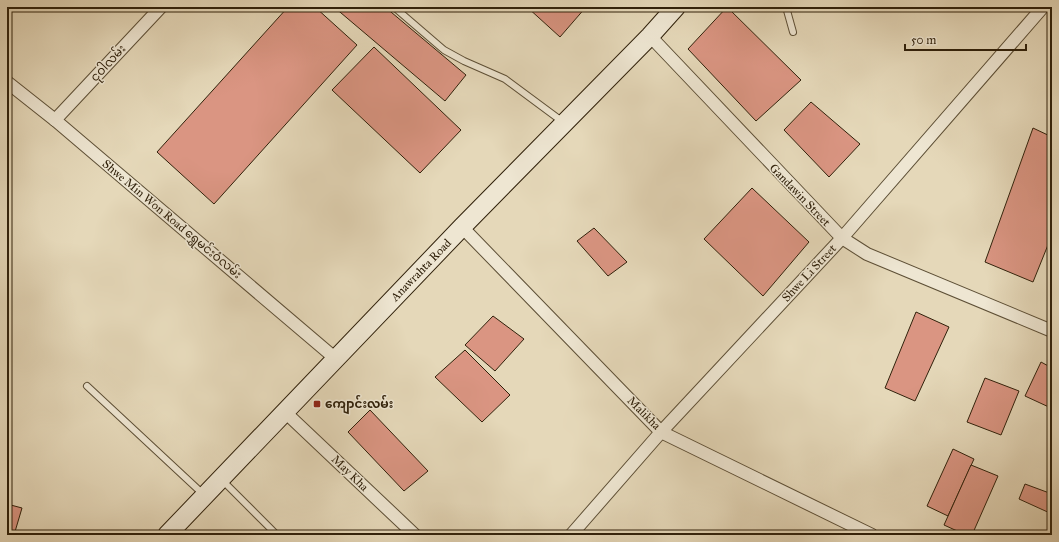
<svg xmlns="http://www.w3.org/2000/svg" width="1059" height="542" viewBox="0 0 1059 542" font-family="'IM FELL Great Primer','Noto Sans Myanmar',serif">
	<rect width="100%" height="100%" fill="#e5d8b9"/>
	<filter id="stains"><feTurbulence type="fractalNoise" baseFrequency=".005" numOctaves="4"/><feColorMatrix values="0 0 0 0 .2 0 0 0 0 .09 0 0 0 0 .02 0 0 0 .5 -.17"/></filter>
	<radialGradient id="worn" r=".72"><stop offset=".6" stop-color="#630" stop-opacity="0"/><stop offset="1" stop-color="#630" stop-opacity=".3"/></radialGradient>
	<g fill="#da9582" stroke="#30210b">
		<polygon points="288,7 315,7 357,45 214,204 157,152"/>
		<polygon points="334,7 385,7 466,75 445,101"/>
		<polygon points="527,7 586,7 560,37"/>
		<polygon points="727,7 801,80 756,121 688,49"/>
		<polygon points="374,47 461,130 420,173 332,90"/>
		<polygon points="811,102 860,144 829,177 784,130"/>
		<polygon points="1033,128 1052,137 1052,235 1033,282 985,262"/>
		<polygon points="752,188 809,242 763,296 704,239"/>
		<polygon points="594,228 627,262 608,276 577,241"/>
		<polygon points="916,312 949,327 915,401 885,388"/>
		<polygon points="493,316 524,339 495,371 465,345"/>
		<polygon points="465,350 510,395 482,422 435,377"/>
		<polygon points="1041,362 1052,368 1051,408 1025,396"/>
		<polygon points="985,378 1019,391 1001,435 967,422"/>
		<polygon points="370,410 428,471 404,491 348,432"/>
		<polygon points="953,449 974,459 948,516 927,506"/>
		<polygon points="971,465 998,476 972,535 966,535 944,525"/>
		<polygon points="1025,484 1052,494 1052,514 1019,499"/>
		<polygon points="7,504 22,508 14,535 7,535"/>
	</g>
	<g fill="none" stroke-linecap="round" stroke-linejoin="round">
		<defs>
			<g id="service">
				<polyline points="394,7 444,50 464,61 505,79 563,122"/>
				<polyline points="786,7 793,32"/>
				<polyline points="87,386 203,494"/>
				<polyline points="222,480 277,535"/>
			</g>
			<g id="minor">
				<polyline points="650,36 842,238 867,254 1052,331"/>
				<polyline points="7,82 55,120 336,359"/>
				<polyline points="55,120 161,7"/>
				<polyline points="462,227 661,432 872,535"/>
				<polyline points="285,412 415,535"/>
				<polyline points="571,535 661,432 842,238 1043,7"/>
			</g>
			<polyline id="secondary" points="167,535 462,227 650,36 676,7"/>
		</defs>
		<use href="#service" stroke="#5d4f36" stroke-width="8"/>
		<use href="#minor" stroke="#5d4f36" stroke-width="14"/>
		<use href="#secondary" stroke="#30210b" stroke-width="20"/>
		<use href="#service" stroke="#eee6d2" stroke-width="6"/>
		<use href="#minor" stroke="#eee6d2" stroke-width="12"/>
		<use href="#secondary" stroke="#eee6d2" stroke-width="18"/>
	</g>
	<rect fill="#8f2418" stroke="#eee6d2" stroke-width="1.5" x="313" y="400" width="8" height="8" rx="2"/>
	<g text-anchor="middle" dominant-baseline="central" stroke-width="3" stroke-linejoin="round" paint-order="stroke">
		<g font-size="12" fill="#30210b" stroke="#eee6d2">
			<text transform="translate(108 63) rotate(-47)">ငုဝါလမ်း</text>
			<text transform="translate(800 195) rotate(46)">Gandawin Street</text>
			<text transform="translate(172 219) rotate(40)">Shwe Min Won Road ရွှေမင်းဝံလမ်း</text>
			<text transform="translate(421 270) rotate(-46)">Anawrahta Road</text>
			<text transform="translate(809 273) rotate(-47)">Shwe Li Street</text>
			<text transform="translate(644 413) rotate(45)">Malikha</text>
			<text transform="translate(350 473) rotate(44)">May Kha</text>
		</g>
		<g font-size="12" font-weight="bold" fill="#30210b" stroke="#eee6d2" text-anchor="start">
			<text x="325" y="404">ကျောင်းလမ်း</text>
		</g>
	</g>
	<rect width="1059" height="542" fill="none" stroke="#e5d8b9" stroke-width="24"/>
	<rect x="8" y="8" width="1043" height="526" fill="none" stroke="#30210b" stroke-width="2"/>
	<rect x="12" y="12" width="1035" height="518" fill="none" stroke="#30210b"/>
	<path d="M905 44v6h121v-6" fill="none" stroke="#30210b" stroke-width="2"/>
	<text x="911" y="44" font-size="12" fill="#30210b" stroke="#eee6d2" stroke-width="3" paint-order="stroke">50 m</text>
	<rect width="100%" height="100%" filter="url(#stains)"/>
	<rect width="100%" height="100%" fill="url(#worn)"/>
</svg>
